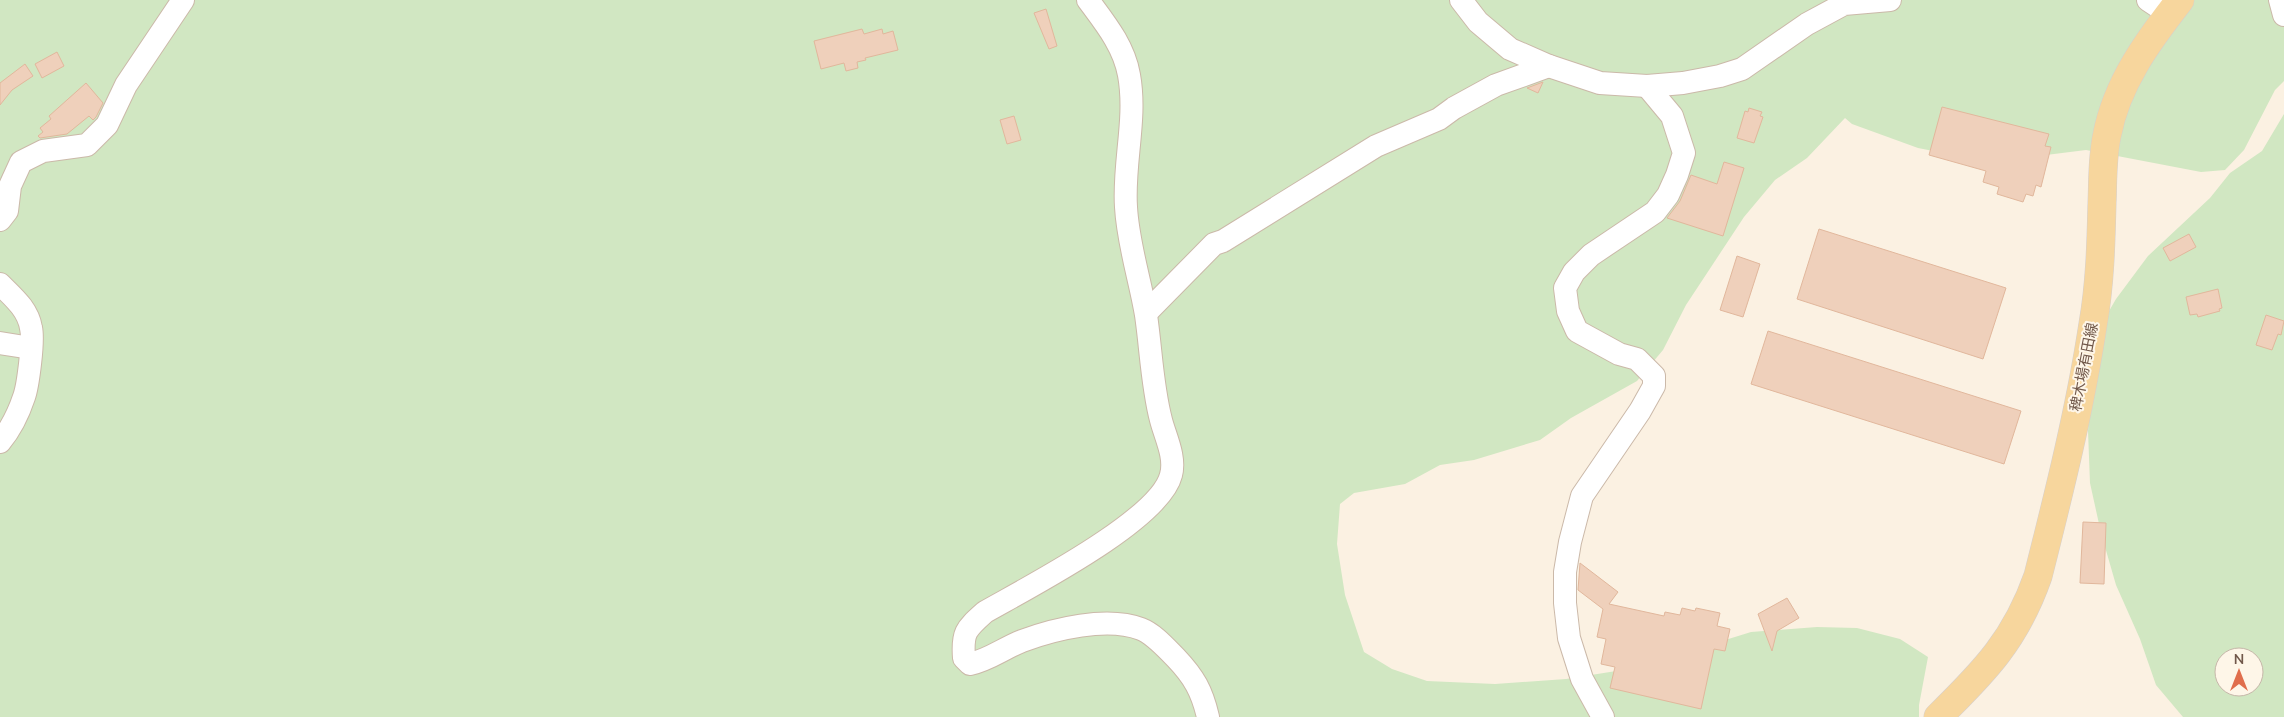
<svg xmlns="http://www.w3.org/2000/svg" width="2284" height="717" viewBox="0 0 2284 717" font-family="'Nunito Sans','Noto Sans JP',sans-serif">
	<rect width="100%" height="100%" fill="#fbf1e2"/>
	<g fill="#d1e7c2" fill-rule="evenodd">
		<polygon points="0,0 2284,0 2284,81 2275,90 2244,150 2225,170 2201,172 2086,150 1989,162 1918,148 1852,124 1845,118 1807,158 1775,180 1744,217 1686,305 1663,350 1637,381 1571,418 1540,440 1474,460 1440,465 1405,484 1354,493 1340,504 1337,544 1345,595 1364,652 1392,669 1427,681 1495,684 1566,679 1635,668 1751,632 1817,627 1857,628 1900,639 1928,657 1919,705 1919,717 0,717"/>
		<path d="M2284,114V717H2183L2156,685L2140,639L2116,585L2101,533L2090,483L2088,431L2091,382L2098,330L2116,299L2148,256L2210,198L2230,173L2262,151ZM2224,657H2254V687H2224Z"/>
	</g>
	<g fill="#efd0bb" stroke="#e1b79c">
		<polygon points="1046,9 1057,46 1049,49 1034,13"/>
		<polygon points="862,29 864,34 882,29 883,34 893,31 898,50 865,58 866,60 857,62 858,68 846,71 844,63 821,69 814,41"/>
		<polygon points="57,52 64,66 42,78 35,64"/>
		<polygon points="25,64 33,76 12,90 0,105 0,83"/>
		<polygon points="1543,82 1538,93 1527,88"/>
		<polygon points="86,83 103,103 96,117 93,120 89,116 67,134 40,138 38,136 43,132 40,128 51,119 49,116"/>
		<polygon points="1942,107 2049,134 2045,146 2051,147 2041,187 2036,185 2033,196 2026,194 2023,202 1997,194 1999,187 1983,182 1986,171 1929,155"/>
		<polygon points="1749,108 1762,112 1760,116 1763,117 1754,143 1737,138 1745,111 1748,112"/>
		<polygon points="1014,116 1021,140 1007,144 1000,120"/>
		<polygon points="1724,162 1744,168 1723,236 1667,218 1680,201 1691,175 1717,184"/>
		<polygon points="1819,229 2006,288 1983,359 1797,299"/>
		<polygon points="2189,234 2196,247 2170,261 2163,248"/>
		<polygon points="1737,256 1760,264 1743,317 1720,310"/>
		<polygon points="2218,289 2222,308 2219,309 2220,311 2198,317 2197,314 2190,315 2186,297"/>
		<polygon points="2266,315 2284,321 2281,335 2278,334 2272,350 2256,345"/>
		<polygon points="1768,331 2021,411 2004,464 1751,384"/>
		<polygon points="2083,522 2106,523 2104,584 2080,583"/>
		<polygon points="1580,563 1618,592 1609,604 1664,616 1665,612 1680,615 1682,608 1695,611 1696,608 1720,613 1717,626 1730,629 1725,651 1714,649 1701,709 1610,688 1615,667 1601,664 1606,639 1597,637 1603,609 1578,590"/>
		<polygon points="1787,598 1799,618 1777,631 1772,651 1758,614"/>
	</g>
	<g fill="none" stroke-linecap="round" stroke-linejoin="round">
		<defs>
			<g id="minor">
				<path d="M1088,0C1105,23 1124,46 1129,75C1137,119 1123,163 1126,207C1128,244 1140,279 1146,315C1151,349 1152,386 1161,420C1165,436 1176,457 1171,475C1160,520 1027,588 985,612C966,629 962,632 964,658L970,664C989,660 1004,648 1022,641C1054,629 1107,616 1141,629C1154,634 1166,648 1176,658C1194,677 1202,691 1208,717"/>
				<polyline points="1461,0 1478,22 1510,49 1549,66 1600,83 1647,86 1683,83 1720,76 1742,69 1807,24 1844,4 1890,0"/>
				<polyline points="2148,0 2169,14"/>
				<polyline points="2280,0 2284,15"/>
				<polyline points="0,220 7,211 10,186 21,162 43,151 87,145 107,125 126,85 183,0"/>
				<path d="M0,284C13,297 28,309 31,328C34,340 28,386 24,397C19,412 10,430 0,442"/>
				<polyline points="1146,313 1214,244 1223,241 1376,146 1439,119 1454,108 1496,85 1549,66"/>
				<polyline points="0,343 31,348"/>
				<polyline points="1603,717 1582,679 1569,638 1565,603 1565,572 1570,542 1582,496 1640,411 1654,386 1654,376 1637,359 1619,354 1577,331 1568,311 1565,288 1574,272 1591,255 1655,212 1668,195 1677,175 1684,153 1672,116 1647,86"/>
			</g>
			<path id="major" d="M1938,717C1985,671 2016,639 2038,576C2059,493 2080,409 2093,324C2100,284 2101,244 2102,203C2103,181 2102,158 2107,135C2117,83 2148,41 2180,0"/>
		</defs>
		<use href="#minor" stroke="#cbb9a9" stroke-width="24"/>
		<use href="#major" stroke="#d7d0cc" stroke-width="29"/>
		<use href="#minor" stroke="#fff" stroke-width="22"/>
		<use href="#major" stroke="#f7d69d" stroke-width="28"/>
	</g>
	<g text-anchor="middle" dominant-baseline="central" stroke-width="4" stroke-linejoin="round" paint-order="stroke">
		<g font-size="15" fill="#71584a" stroke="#fef6e8">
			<text transform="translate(2084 367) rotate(-79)">稗木場有田線</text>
		</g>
	</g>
	<g transform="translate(2239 672)"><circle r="24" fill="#fef6e8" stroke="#c6b7a9"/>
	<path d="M0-4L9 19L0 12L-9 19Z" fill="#e06e4c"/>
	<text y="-8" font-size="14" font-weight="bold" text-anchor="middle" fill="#71584a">N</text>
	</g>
</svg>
